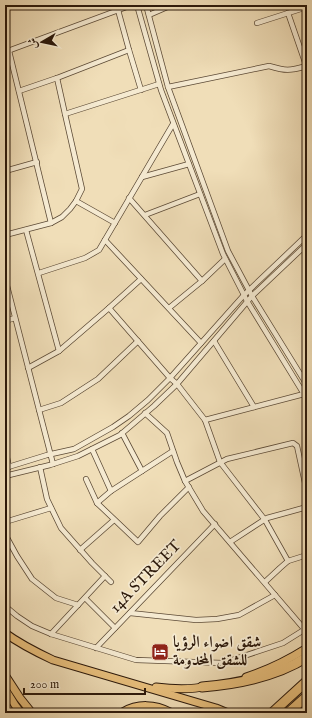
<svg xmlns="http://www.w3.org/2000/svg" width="312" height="718" viewBox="0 0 312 718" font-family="'IM FELL English',Amiri,serif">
	<rect width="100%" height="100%" fill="#f0deb8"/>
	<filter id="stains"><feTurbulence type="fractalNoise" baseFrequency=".005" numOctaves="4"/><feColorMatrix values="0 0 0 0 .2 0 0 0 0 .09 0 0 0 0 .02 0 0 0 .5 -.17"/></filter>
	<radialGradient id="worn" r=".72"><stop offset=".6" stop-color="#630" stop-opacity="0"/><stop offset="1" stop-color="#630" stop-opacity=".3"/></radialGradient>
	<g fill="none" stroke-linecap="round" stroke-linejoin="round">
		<defs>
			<g id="minor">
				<polyline points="137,5 161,90 223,254 247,301 307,399"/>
				<polyline points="146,5 168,87 228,251 252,296 307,385"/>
				<polyline points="118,10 129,50 141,90"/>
				<polyline points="288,13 307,68"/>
				<polyline points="149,15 172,5"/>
				<polyline points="257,23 307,7"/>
				<polyline points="9,51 51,223"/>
				<polyline points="5,52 132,5"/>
				<path d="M168,87L269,66C286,71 289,71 307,66"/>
				<polyline points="19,91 57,78 129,50"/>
				<polyline points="65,114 159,84"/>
				<polyline points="5,171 37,162"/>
				<polyline points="142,177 189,164"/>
				<polyline points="129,198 202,281"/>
				<polyline points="76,201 115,223"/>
				<polyline points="145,215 200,194"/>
				<polyline points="26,230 59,351"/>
				<polyline points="5,235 51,223 62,217 70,209 76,201 82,189 65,114 57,78"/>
				<polyline points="105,240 201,343"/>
				<polyline points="39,273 85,258 99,250 173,124"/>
				<polyline points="5,278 53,464"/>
				<polyline points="109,308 170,378 177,384 205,420 220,462 265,520 288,561"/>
				<polyline points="169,308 202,281 225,259"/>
				<polyline points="5,321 15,318"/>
				<polyline points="214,341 254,407"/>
				<polyline points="28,368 59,351 109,308 141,279"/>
				<polyline points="39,410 61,403 98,379 138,341"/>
				<polyline points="145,413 167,433 177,462 185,481 203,511 305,630"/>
				<polyline points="205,420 304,394"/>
				<polyline points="122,433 142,471"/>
				<polyline points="5,448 9,467"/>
				<polyline points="92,449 111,491"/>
				<polyline points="40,467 47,499 61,528 92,563 111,582"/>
				<polyline points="5,468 47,455 74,449 113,427 129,416 148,400 170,378 244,295 307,235"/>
				<polyline points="5,476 50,465 78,456 120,435 154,406 177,384 252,296 307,244"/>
				<polyline points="86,479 97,503 138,542 160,516 189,487"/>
				<polyline points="185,481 227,459 293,443 297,446 307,492"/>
				<polyline points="97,503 111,491 173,451"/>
				<polyline points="5,522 51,508"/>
				<polyline points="5,534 17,556 32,579 56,598 78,605"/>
				<polyline points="230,542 267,518 307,507"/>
				<polyline points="80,550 114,520"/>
				<polyline points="265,582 280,568 288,561 307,555"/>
				<polyline points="85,598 115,628"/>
				<polyline points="5,606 17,616 32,626 51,634 136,660 223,663 283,643 307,628"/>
				<polyline points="130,613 196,620 217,619 239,615 275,595"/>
				<polyline points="51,634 105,576"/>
				<polyline points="96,648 215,524"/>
			</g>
			<g id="primary">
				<path d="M5,633C20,644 36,652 53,660L216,708L228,713"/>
				<polyline points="5,675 20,698 32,713"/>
				<path d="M246,677C268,670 288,660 307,648"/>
				<path d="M156,687C172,689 191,690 207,686"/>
				<polyline points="5,689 15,705 21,713"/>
			</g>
			<g id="motorway">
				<path d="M202,687C238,684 276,677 307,657"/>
				<path d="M123,713C138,704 155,705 170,713"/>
				<polyline points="272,713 307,681"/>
				<polyline points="288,713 307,696"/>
			</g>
		</defs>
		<use href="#minor" stroke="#5c4a36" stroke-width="6"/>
		<use href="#primary" stroke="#2b180a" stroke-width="9"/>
		<use href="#motorway" stroke="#2b180a" stroke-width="11"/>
		<use href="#minor" stroke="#f5ead1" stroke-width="4.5"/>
		<use href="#primary" stroke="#e8bf7c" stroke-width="7"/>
		<use href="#motorway" stroke="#e8bf7c" stroke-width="9"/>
	</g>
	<defs>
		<symbol id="hotel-square" viewBox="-11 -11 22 22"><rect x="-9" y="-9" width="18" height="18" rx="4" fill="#8f2418" stroke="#f5ead1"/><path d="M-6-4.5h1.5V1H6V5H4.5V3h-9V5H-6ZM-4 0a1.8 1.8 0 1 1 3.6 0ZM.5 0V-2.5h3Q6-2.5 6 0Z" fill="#fff"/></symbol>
	</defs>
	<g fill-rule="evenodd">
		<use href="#hotel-square" x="150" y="642" width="20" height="20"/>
	</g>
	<g text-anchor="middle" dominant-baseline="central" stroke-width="3.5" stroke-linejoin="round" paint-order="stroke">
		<g font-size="16" fill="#2b180a" stroke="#f5ead1">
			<text transform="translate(146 577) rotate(-46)">14A STREET</text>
		</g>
		<g font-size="16" font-weight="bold" fill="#2b180a" stroke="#f5ead1" text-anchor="start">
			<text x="173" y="643">شقق اضواء الرؤيا<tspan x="173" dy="18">للشقق المخدومة</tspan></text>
		</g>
	</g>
	<rect width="312" height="718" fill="none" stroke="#f0deb8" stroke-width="20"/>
	<rect x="6" y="6" width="300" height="706" fill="none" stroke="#2b180a" stroke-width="2"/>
	<rect x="10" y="10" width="292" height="698" fill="none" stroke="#2b180a"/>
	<g transform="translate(42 42) rotate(261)" stroke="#f5ead1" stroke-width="3" paint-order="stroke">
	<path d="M0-3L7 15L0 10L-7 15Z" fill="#2b180a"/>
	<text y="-6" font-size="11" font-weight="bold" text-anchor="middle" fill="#2b180a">ش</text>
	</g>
	<path d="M24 688v6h121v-6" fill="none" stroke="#2b180a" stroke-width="2"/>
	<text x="30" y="688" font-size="12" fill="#2b180a" stroke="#f5ead1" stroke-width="3" paint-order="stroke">200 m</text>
	<rect width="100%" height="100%" filter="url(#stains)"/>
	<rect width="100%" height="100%" fill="url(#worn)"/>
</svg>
